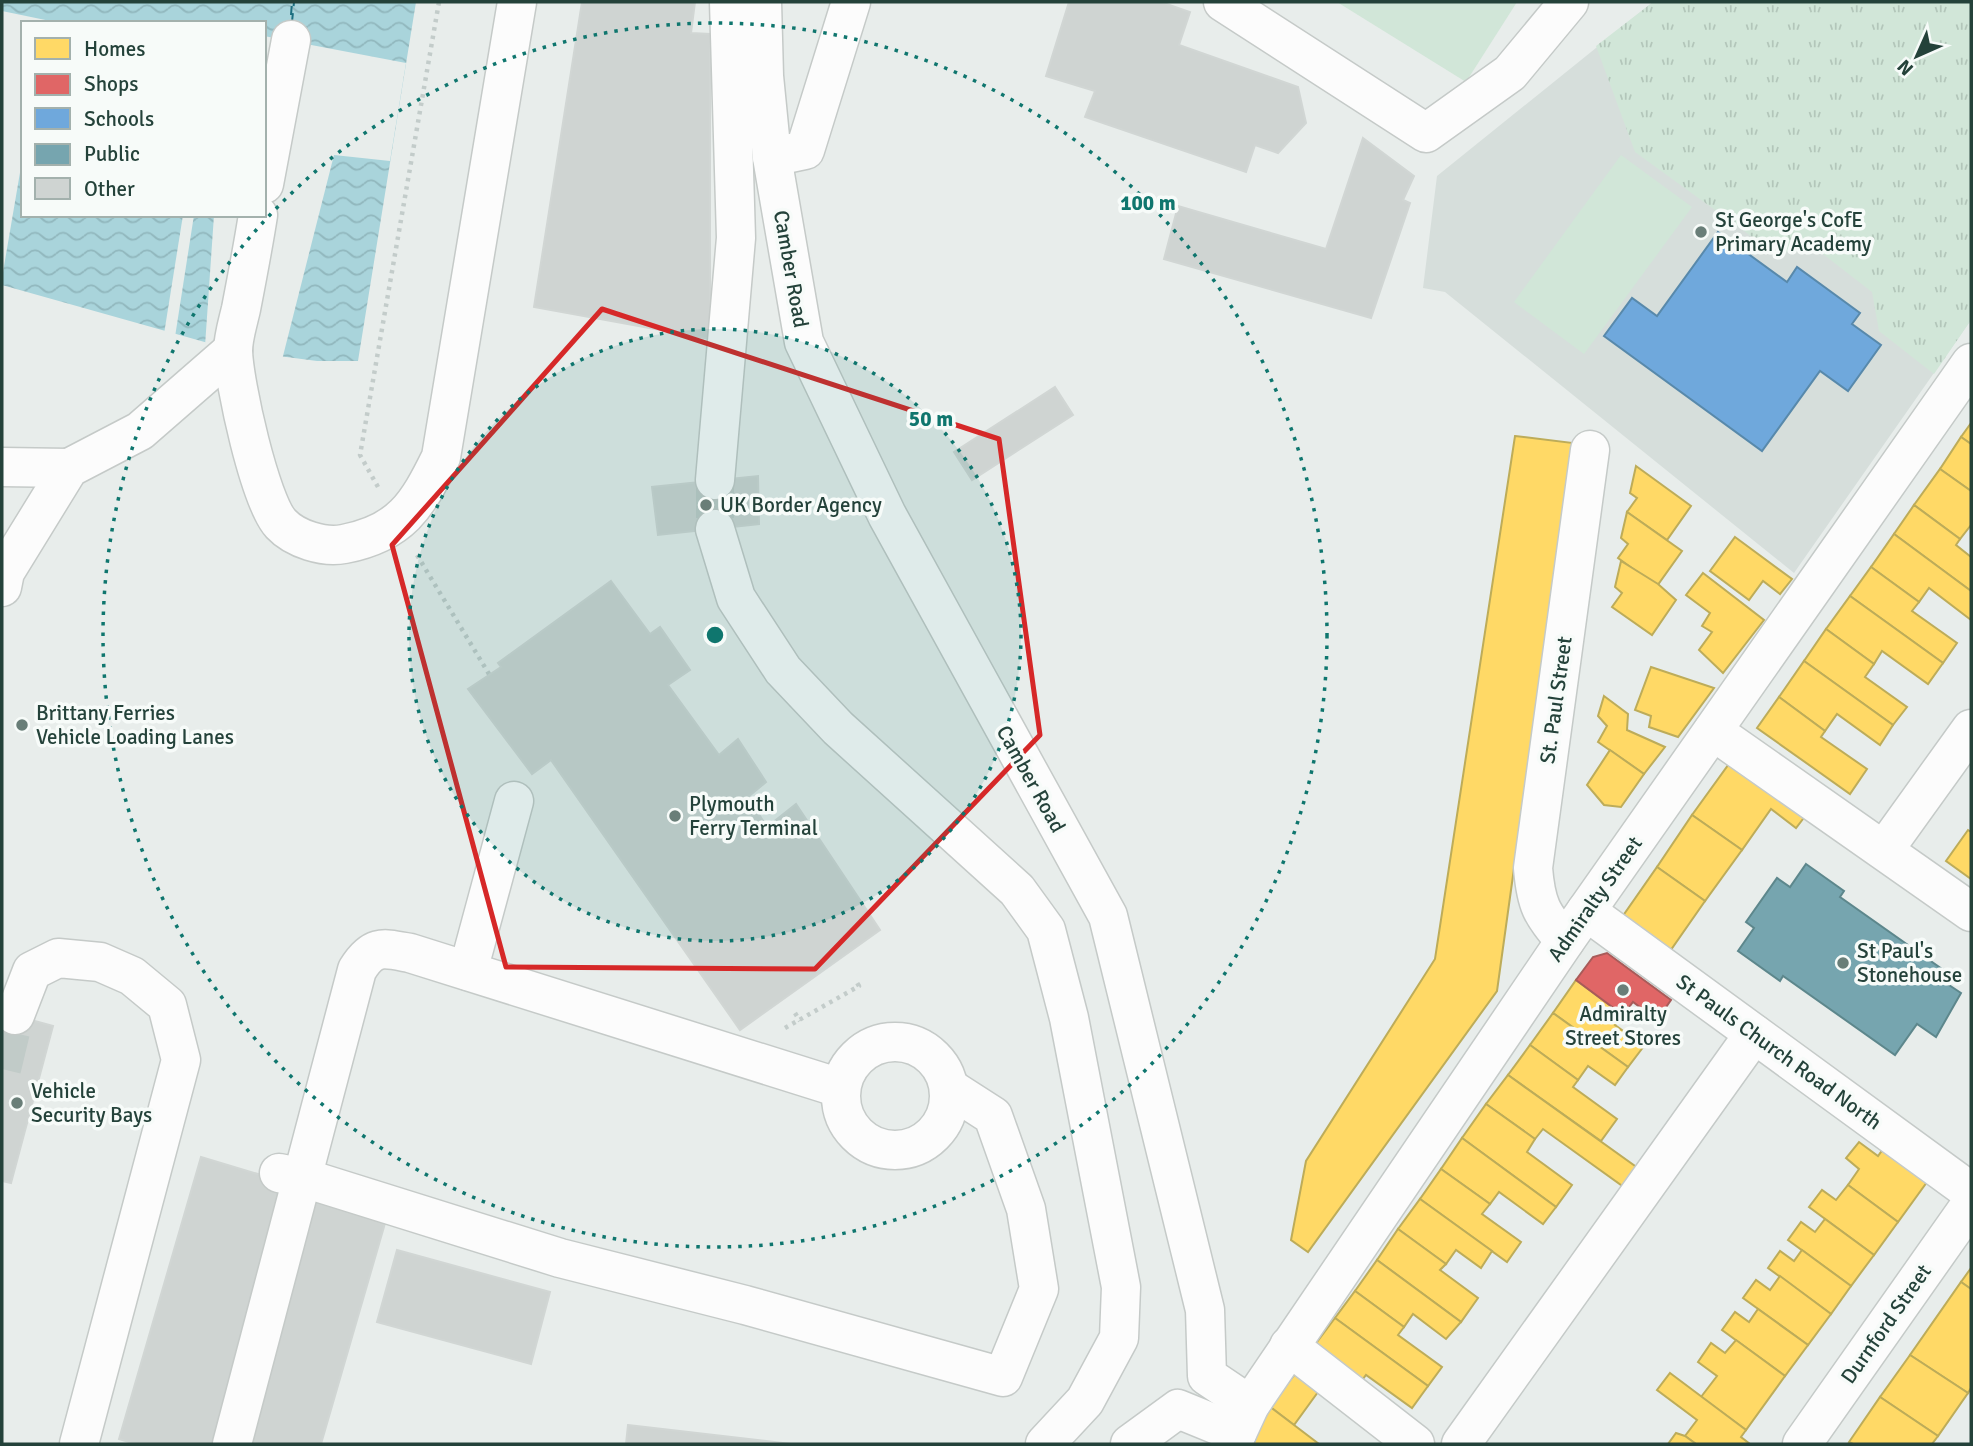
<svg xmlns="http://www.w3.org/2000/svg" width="1973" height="1446" viewBox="0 0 1973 1446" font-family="Signika,sans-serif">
	<defs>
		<pattern id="park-tufts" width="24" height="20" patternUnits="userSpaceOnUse" patternTransform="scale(1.75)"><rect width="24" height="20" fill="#d1e6d8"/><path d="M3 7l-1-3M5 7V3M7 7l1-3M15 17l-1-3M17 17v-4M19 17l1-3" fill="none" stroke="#b3c6ba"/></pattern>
		<pattern id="water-waves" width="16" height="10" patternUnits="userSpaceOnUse" patternTransform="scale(1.75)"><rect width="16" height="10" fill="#a9d4db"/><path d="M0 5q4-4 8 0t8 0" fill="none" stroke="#91b7bd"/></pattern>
	</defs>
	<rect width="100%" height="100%" fill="#e8edeb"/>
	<polygon fill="#d6dedb" points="1653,2 1971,2 1971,320 1794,573 1445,292 1423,288 1437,176"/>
	<g fill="#d1e6d8">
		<polygon points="1337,2 1517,2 1466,82"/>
		<polygon points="1621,155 1692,207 1584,354 1514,302"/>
	</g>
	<polygon fill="url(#park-tufts)" points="1653,2 1971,2 1971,320 1934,374 1879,331 1872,292 1810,244 1777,255 1635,152 1596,46"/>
	<path fill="url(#water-waves)" fill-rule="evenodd" d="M2,2H416L358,361H317L233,350L2,285ZM23,23H264V215H23Z"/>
	<g fill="#e8edeb">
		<polygon points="2,11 60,23 23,23 23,155 2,278"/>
		<polygon points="264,36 406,63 390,161 334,155 282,360 233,354 205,346 214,215 264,215"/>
		<polygon points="183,215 194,215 175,337 164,334"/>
	</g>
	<g fill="#ffd966" stroke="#bdac59" stroke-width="2">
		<polygon points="1971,423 1971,444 1961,437"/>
		<polygon points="1515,436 1573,443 1497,991 1308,1252 1291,1240 1306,1161 1435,959"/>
		<polygon points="1961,437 1971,444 1971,491 1940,469"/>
		<polygon points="1636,466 1691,506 1667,540 1627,512 1637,498 1630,493"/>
		<polygon points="1940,469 1971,491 1971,525 1960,539 1914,505"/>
		<polygon points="1914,505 1960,539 1956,545 1971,557 1971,591 1894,534"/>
		<polygon points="1627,512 1682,551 1657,586 1618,558 1628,544 1621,538"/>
		<polygon points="1894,534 1971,591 1971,620 1929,588 1919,602 1871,567"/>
		<polygon points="1735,537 1792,579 1780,594 1763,581 1749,600 1710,571"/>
		<polygon points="1621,561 1658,584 1676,600 1652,635 1612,607 1622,593 1615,587"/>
		<polygon points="1871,567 1919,602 1912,611 1957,643 1943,663 1850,596"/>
		<polygon points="1703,573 1764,620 1723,673 1699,650 1712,632 1702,626 1710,613 1686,595"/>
		<polygon points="1850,596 1943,663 1928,684 1882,651 1874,664 1826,629"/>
		<polygon points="1826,629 1874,664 1865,677 1907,707 1893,725 1804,661"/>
		<polygon points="1804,661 1893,725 1880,745 1837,714 1825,731 1779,697"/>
		<polygon points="1651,667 1714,688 1678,737 1649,727 1651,716 1635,710"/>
		<polygon points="1604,696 1628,714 1627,730 1665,747 1644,774 1598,742 1607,726 1598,716"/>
		<polygon points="1779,697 1825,731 1821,737 1867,769 1850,794 1757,728"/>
		<polygon points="1610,750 1644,774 1621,807 1604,805 1587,785"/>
		<polygon points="1731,761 1806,815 1796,828 1771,809 1742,850 1692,815"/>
		<polygon points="1692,815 1742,850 1705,901 1657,867"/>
		<polygon points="1968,830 1971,832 1971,879 1946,861"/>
		<polygon points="1657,867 1705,901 1668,954 1620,920"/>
		<polygon points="1576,980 1623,1015 1615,1025 1644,1046 1628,1067 1553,1013"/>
		<polygon points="1553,1013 1628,1067 1615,1085 1588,1066 1578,1080 1530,1045"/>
		<polygon points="1530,1045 1578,1080 1573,1087 1617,1119 1601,1141 1508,1075"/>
		<polygon points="1508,1075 1642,1171 1628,1190 1543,1129 1535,1139 1486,1104"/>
		<polygon points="1486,1104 1535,1139 1527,1152 1572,1185 1556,1207 1462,1138"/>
		<polygon points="1462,1138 1556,1207 1543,1224 1499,1192 1490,1204 1441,1169"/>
		<polygon points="1891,1138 1935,1171 1898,1222 1848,1185 1859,1169 1846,1158 1859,1142 1878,1156"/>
		<polygon points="1441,1169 1490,1204 1482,1214 1521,1242 1507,1262 1420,1199"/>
		<polygon points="1848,1185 1898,1222 1874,1255 1809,1207 1822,1190 1836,1200"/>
		<polygon points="1420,1199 1492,1251 1481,1268 1456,1250 1446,1264 1398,1229"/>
		<polygon points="1825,1219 1874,1255 1851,1286 1788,1240 1801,1222 1815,1232"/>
		<polygon points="1398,1229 1446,1264 1440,1270 1478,1298 1461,1322 1377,1260"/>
		<polygon points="1802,1250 1851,1286 1831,1314 1768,1268 1780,1251 1794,1261"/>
		<polygon points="1377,1260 1461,1322 1446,1339 1413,1314 1404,1327 1355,1291"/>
		<polygon points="1971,1268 1971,1289 1961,1282"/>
		<polygon points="1780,1276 1831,1314 1808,1345 1743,1298 1756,1280 1770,1290"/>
		<polygon points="1961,1282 1971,1289 1971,1388 1968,1393 1910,1355"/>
		<polygon points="1355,1291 1404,1327 1398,1335 1442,1367 1428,1386 1335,1318"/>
		<polygon points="1758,1309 1808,1345 1785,1376 1722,1330 1735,1312 1749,1322"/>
		<polygon points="1335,1318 1428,1386 1412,1408 1366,1375 1357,1387 1314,1346"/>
		<polygon points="1736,1340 1785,1376 1746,1430 1701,1397 1717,1376 1698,1362 1711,1343 1725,1353"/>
		<polygon points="1910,1355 1968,1393 1938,1436 1880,1397"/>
		<polygon points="1670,1373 1746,1430 1741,1437 1750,1444 1696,1444 1685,1436 1697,1420 1657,1390"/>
		<polygon points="1295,1374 1318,1392 1294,1425 1269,1406"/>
		<polygon points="1880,1397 1938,1436 1932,1444 1853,1444 1849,1442"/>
		<polygon points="1269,1406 1319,1444 1248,1444"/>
		<polygon points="1676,1433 1685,1436 1696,1444 1668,1444"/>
	</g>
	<polygon fill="#e06666" stroke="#a85b59" stroke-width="2" points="1607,953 1671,1000 1657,1020 1633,1002 1623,1015 1576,980 1593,957"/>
	<polygon fill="#6fa8dc" stroke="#5889ab" stroke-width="2" points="1718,232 1787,282 1797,267 1860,313 1852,324 1881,345 1848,391 1820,371 1762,451 1604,336 1632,298 1657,316"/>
	<polygon fill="#76a5af" stroke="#5d878c" stroke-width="2" points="1806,864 1844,891 1840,897 1949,974 1943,981 1961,993 1936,1037 1917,1024 1895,1055 1783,976 1780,981 1738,951 1754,928 1746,922 1777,878 1790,887"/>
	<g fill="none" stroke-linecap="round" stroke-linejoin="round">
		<g stroke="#1c6f80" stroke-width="2" stroke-dasharray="9 7" stroke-linecap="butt">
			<polyline points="291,15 292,2"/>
			<polyline points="292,22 294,2"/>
		</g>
	</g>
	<g fill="#cfd4d2" stroke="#d1d6d4" stroke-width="2">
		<polygon points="582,2 695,2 691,33 710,34 710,339 534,307"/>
		<polygon points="1069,2 1161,2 1190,12 1179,45 1298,87 1306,123 1278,153 1255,145 1246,172 1085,117 1095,91 1046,76"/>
		<polygon points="1363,138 1414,176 1403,200 1410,203 1371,318 1164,259 1178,206 1326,249"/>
		<polygon points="1055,387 1073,415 972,480 954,452"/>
		<polygon points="758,476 759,524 658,535 652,487"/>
		<polygon points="611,581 650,634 660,627 690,670 668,685 719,755 738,739 766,782 748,797 767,827 796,804 880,930 740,1030 551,760 532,774 468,689 501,667 498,663"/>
		<polygon points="2,1012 53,1026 11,1183 2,1181"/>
		<polygon points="201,1157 388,1213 321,1444 136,1444 119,1439"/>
		<polygon points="397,1250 550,1292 531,1364 377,1322"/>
		<polygon points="628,1425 791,1444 626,1444"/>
	</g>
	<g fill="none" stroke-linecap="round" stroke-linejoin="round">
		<g stroke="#c1cbc8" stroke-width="38" stroke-dasharray="38 19" stroke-linecap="butt">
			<polyline points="715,480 715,529"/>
			<polyline points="2,1069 15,1015"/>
		</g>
		<defs>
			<g id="minor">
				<polyline points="762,2 764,76 772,157"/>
				<polyline points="851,2 805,150 772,157 804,342 887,515 1108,916 1205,1310 1207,1376 1250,1405"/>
				<polyline points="1223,2 1426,133 1510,73 1569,2"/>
				<polyline points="264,184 291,40"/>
				<path d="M258,215C253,247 247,278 241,309C238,322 233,338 233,351C234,383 260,502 281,524C295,539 324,548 344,544C401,533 417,506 441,457L517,2"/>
				<polyline points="2,467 69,468"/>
				<polyline points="715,480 736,238 729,2"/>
				<polyline points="715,529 736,598 783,670 838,728 1017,890 1046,930 1069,1018 1121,1287 1119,1338 1085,1401 1045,1444"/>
				<polyline points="2,587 5,572 69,468 140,431 233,350"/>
				<polyline points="1713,731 1971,912"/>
				<polyline points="1884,850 1971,729"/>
				<polyline points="1586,911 1971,1192"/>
				<path d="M1565,941C1541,914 1536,904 1533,868L1590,450"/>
				<polyline points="468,971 514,801"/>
				<polyline points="15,1015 32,971 58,958 100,962 132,976 167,1005 181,1060 79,1444"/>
				<circle cx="895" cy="1096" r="54"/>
				<polyline points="279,1173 304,1178 560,1258 745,1305 1003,1377 1039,1289 1026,1209 993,1116 951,1089"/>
				<polyline points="1289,1346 1415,1444"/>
				<path d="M232,1444L357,970C373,944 383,948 410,953L840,1088"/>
				<polyline points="1130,1444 1178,1409 1237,1433"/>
				<polyline points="1232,1444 1250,1405 1565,941 1971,363"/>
				<polyline points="1461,1444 1754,1034"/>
				<polyline points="1802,1444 1971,1204"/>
			</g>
		</defs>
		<use href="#minor" stroke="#c5cac8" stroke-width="41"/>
		<g stroke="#c3ccca" stroke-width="4.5" stroke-dasharray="3.5 5" stroke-linecap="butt">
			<polyline points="378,487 360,455 439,2"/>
			<polyline points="417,555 489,674"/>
			<polyline points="795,1013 800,1021"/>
			<polyline points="785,1028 859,986 856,981"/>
		</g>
		<use href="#minor" stroke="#fcfcfc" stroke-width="38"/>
	</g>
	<path fill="none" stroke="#d62828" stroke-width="5" stroke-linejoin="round" d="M602,309L999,439L1040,735L815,969L506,967L392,545Z"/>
	<circle cx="715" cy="635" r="306" fill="#0f766e" fill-opacity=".12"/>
	<g fill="none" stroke="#0f766e" stroke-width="3.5" stroke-dasharray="3.5 7">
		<circle cx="715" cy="635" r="306"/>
		<circle cx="715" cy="635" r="612"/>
	</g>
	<g fill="#697e78" stroke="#f7fbf9" stroke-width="2.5">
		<circle cx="1701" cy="232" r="7"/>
		<circle cx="706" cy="505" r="7"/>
		<circle cx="22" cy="725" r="7"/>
		<circle cx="675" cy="816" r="7"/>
		<circle cx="1843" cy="963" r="7"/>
		<circle cx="1623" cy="990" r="7"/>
		<circle cx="17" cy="1103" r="7"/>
	</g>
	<g text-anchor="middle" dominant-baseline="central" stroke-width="7" stroke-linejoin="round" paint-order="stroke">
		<g font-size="21" fill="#24423a" stroke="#f7fbf9" text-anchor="start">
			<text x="1715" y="220">St George's CofE<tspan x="1715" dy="24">Primary Academy</tspan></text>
			<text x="720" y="505">UK Border Agency</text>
			<text x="36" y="713">Brittany Ferries<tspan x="36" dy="24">Vehicle Loading Lanes</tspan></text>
			<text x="689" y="804">Plymouth<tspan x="689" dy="24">Ferry Terminal</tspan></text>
			<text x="1857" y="951">St Paul's<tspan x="1857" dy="24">Stonehouse</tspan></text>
			<text x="1623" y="1014" text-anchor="middle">Admiralty<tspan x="1623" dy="24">Street Stores</tspan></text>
			<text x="31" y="1091">Vehicle<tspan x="31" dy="24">Security Bays</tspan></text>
		</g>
		<g font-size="21" fill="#24423a" stroke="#f7fbf9">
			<text transform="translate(791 269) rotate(80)">Camber Road</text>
			<text transform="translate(1556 700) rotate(-82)">St. Paul Street</text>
			<text transform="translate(1031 779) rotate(61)">Camber Road</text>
			<text transform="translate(1595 899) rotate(-55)">Admiralty Street</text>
			<text transform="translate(1779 1052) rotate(36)">St Pauls Church Road North</text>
			<text transform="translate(1886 1324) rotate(-55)">Durnford Street</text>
		</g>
	</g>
	<circle cx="715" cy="635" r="10" fill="#0f766e" stroke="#f7fbf9" stroke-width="3.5"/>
	<g font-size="21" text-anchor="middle" font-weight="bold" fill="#0f766e" stroke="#f7fbf9" stroke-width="7" stroke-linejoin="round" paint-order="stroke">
		<text x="1148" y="210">100 m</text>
		<text x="931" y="426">50 m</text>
	</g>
	<rect width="1973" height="1446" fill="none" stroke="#24423a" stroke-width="7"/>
	<rect x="21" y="21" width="245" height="196" fill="#f7fbf9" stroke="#a3b1ad" stroke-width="2"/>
	<rect x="35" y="38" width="35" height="21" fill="#ffd966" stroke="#a3b1ad" stroke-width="2"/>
	<text x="84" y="56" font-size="21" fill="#24423a">Homes</text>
	<rect x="35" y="74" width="35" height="21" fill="#e06666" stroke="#a3b1ad" stroke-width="2"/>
	<text x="84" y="91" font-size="21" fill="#24423a">Shops</text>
	<rect x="35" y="108" width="35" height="21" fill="#6fa8dc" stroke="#a3b1ad" stroke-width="2"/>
	<text x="84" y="126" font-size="21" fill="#24423a">Schools</text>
	<rect x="35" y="144" width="35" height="21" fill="#76a5af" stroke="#a3b1ad" stroke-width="2"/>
	<text x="84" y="161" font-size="21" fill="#24423a">Public</text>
	<rect x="35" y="178" width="35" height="21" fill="#cfd4d2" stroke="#a3b1ad" stroke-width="2"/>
	<text x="84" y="196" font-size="21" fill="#24423a">Other</text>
	<g transform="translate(1917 56) rotate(225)" stroke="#f7fbf9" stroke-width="5" paint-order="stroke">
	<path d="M0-5L12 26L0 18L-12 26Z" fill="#24423a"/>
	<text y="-10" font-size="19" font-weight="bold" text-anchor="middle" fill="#24423a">N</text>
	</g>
</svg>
